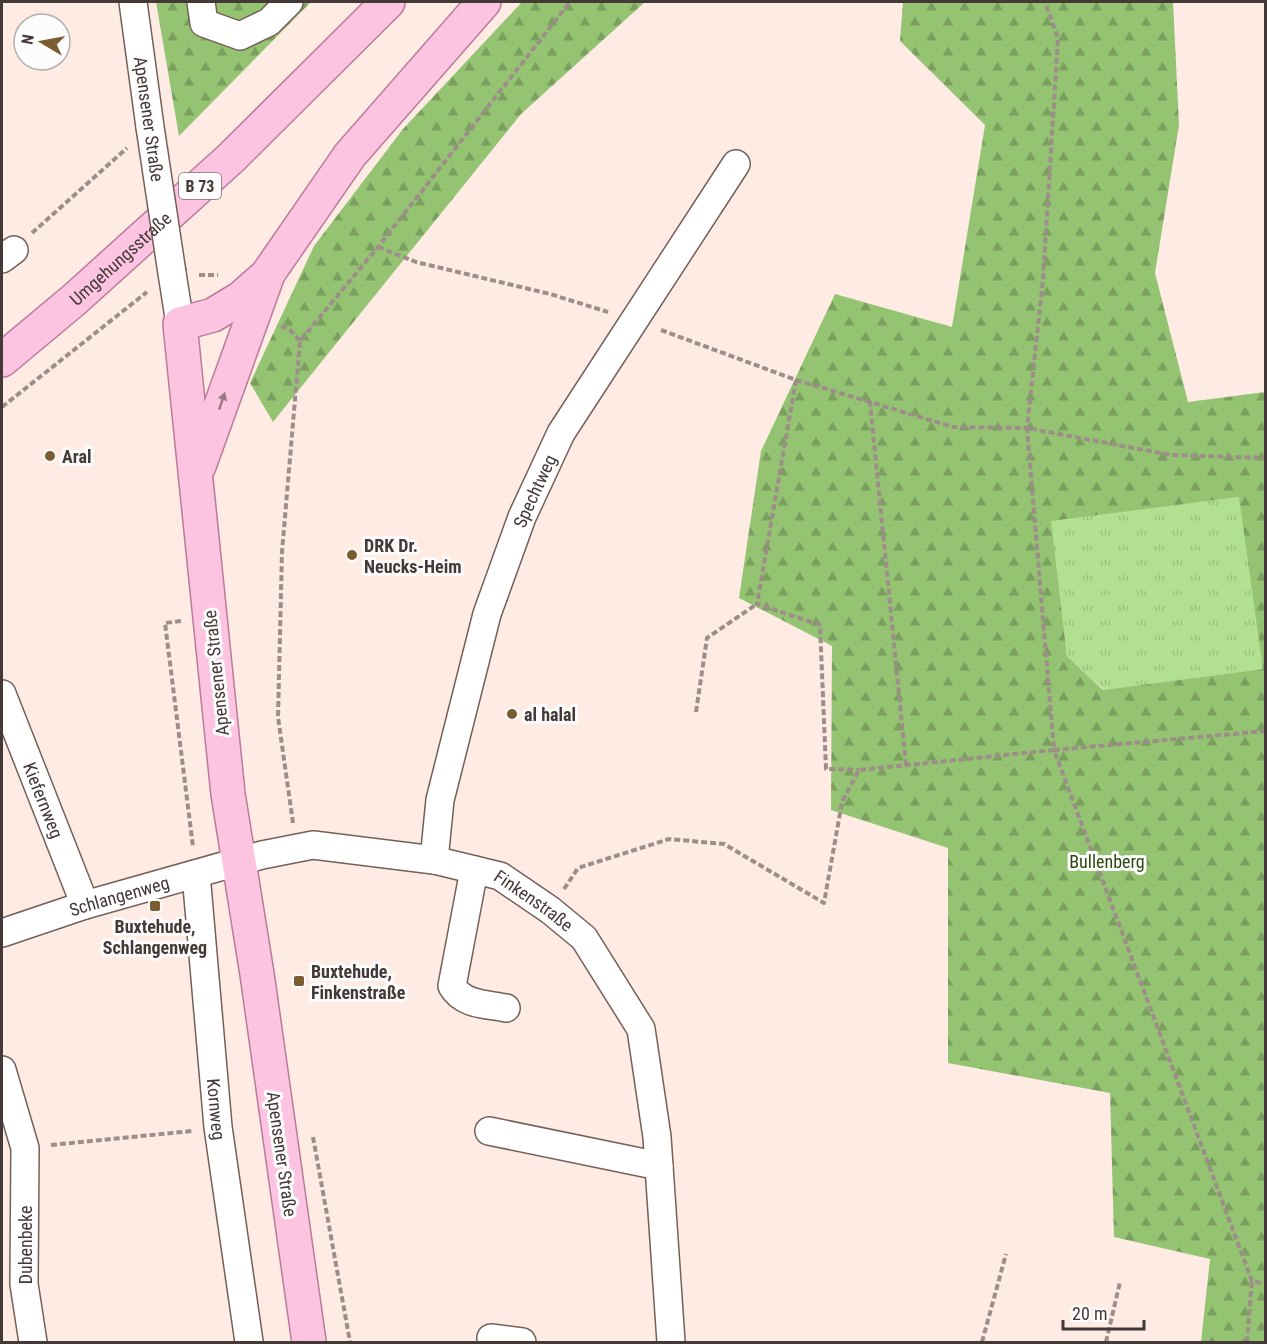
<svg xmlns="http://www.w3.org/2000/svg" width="1267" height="1344" viewBox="0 0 1267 1344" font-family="'Roboto Condensed',sans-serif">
	<defs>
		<pattern id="grass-tufts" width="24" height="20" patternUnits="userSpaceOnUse" patternTransform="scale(1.5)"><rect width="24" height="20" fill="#b1e190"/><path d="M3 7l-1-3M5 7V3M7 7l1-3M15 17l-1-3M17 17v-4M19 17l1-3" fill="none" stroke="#99c27d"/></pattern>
		<pattern id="forest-firs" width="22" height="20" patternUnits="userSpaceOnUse" patternTransform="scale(1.5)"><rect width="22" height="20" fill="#94c372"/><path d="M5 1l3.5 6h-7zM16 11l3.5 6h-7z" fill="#7a9f5e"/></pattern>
	</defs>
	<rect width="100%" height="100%" fill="#feebe4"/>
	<polygon fill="url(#grass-tufts)" points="1240,497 1264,669 1104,690 1067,656 1050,520"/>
	<g fill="url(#forest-firs)" fill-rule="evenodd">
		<polygon points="156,2 311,2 179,136"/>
		<polygon points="522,2 645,2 521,114 273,422 250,383 314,246 403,129"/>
		<path d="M903,2H1173L1179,125L1155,273L1188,402L1265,392V1342H1201L1210,1259L1114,1237L1110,1093L948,1063V848L831,810L832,646L739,598L761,451L835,294L952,327L985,125L900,41ZM1239,497L1263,669L1103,690L1067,656L1051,521Z"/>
	</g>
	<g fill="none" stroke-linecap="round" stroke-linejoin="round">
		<defs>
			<g id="minor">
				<polyline points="133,2 150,127"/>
				<polyline points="201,2 204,23 240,36 269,22 289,2"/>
				<polyline points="2,259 14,250"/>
				<polyline points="172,273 180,324"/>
				<path id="s1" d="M2,694L85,905"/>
				<path id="s2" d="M434,860L440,800L487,614L522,517L561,433L736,164"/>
				<path d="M474,870L452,986C463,1005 486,1004 506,1008"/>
				<path id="s3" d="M196,874L218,1127L249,1342"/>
				<path id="s4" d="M2,933L85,905L262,855L313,845L434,860L500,876L550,910L584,938L641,1029L657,1137L671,1342"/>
				<polyline points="2,1070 25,1148 24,1284 33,1342"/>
				<polyline points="489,1131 659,1166"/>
				<polyline points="491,1338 522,1342"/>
			</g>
			<g id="major">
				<path id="s5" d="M2,360L75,299L231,158L388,2"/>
				<polyline points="199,466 267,277"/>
				<polyline points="309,1342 257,974 228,794 180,324 213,315 241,298 267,275 350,155 484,2"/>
			</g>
		</defs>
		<use href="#minor" stroke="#746059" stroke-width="30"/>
		<use href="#major" stroke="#bb7a99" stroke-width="36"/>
		<g stroke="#9d8e89" stroke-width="4" stroke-dasharray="6 3" stroke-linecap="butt">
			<polyline points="32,233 127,148"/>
			<polyline points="378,247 416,262 550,294 608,312"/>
			<polyline points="199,275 218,275"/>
			<polyline points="281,326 290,330 300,341"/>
			<polyline points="661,330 796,380 757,604 820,625 826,769 859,770"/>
			<polyline points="796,380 870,402"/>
			<polyline points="2,407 147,292"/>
			<polyline points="181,621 165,623 193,847"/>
			<polyline points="696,712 707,638 757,604"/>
			<polyline points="1266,731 1054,750 1252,1281 1266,1284"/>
			<polyline points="906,765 870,402 953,427 1027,428 1043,280 1058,38 1045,2"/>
			<polyline points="293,823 278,717 282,552 300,341 378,247 570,2"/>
			<polyline points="564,889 578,868 669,839 724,844 824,903 842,802 859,770 1054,750 1027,428 1171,455 1266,458"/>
			<polyline points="313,1137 350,1342"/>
			<polyline points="51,1145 192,1131"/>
			<polyline points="982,1342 1006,1254"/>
			<polyline points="1106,1342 1120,1282"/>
			<polyline points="1247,1342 1252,1281"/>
		</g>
		<use href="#minor" stroke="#fff" stroke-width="27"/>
		<use href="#major" stroke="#fdc4e2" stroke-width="33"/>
		<defs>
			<polyline id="minor-bridge" points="150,127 172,273"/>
		</defs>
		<use href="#minor-bridge" stroke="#746059" stroke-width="30" stroke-linecap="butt"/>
		<use href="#minor-bridge" stroke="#fff" stroke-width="27"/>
	</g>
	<defs><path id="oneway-solid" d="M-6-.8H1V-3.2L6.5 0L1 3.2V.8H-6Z" transform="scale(1.5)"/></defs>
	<use fill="#977883" href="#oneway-solid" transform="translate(222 401) rotate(-71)"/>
	<g fill="#795c2f" stroke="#fcfcfc" stroke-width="2">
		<circle cx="50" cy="456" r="6"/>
		<circle cx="352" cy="555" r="6"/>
		<circle cx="512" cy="714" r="6"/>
		<rect x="149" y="900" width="12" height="12" rx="3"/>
		<rect x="293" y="975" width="12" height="12" rx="3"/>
	</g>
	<g text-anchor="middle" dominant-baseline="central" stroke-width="6" stroke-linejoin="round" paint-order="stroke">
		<rect fill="#fcfcfc" stroke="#7a7471" stroke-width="1.5" x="179" y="173" width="42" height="26" rx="4.5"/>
		<g font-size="16" font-weight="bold" fill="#433936">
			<text x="200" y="186">B 73</text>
		</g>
		<g font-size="18" fill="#433936" stroke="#fcfcfc">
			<text transform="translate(149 119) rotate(82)">Apensener Straße</text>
			<text stroke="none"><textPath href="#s5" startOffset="156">Umgehungsstraße</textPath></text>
			<text stroke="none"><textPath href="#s2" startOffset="384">Spechtweg</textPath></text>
			<text transform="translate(216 673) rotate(-96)">Apensener Straße</text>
			<text stroke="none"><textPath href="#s1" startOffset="114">Kiefernweg</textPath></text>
			<text stroke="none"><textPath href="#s4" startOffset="123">Schlangenweg</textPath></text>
			<text stroke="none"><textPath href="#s4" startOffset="555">Finkenstraße</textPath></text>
			<text stroke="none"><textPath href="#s3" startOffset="236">Kornweg</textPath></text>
			<text transform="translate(282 1154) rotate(82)">Apensener Straße</text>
			<text transform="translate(25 1245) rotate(-90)">Dubenbeke</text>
		</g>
		<g font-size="18" font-weight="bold" fill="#433936" stroke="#fcfcfc" text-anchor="start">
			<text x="62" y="456">Aral</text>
			<text x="364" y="545">DRK Dr.<tspan x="364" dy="21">Neucks-Heim</tspan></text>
			<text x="524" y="714">al halal</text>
			<text x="155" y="926" text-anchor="middle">Buxtehude,<tspan x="155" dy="21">Schlangenweg</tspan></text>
			<text x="311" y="971">Buxtehude,<tspan x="311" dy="21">Finkenstraße</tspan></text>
		</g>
		<g font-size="18" fill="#2b4910" stroke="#fcfcfc">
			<text x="1107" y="861">Bullenberg</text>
		</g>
	</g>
	<rect width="1267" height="1344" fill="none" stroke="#433936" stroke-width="6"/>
	<g transform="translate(42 42) rotate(280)"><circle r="28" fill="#fcfcfc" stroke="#b2aead" stroke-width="1.5"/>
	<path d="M0-4.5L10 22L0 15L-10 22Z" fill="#795c2f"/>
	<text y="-9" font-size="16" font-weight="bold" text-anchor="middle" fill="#433936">N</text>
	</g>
	<path d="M1063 1320v9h81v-9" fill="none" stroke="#433936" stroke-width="3"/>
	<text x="1072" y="1320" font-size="18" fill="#433936" stroke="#fcfcfc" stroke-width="4.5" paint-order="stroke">20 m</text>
</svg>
